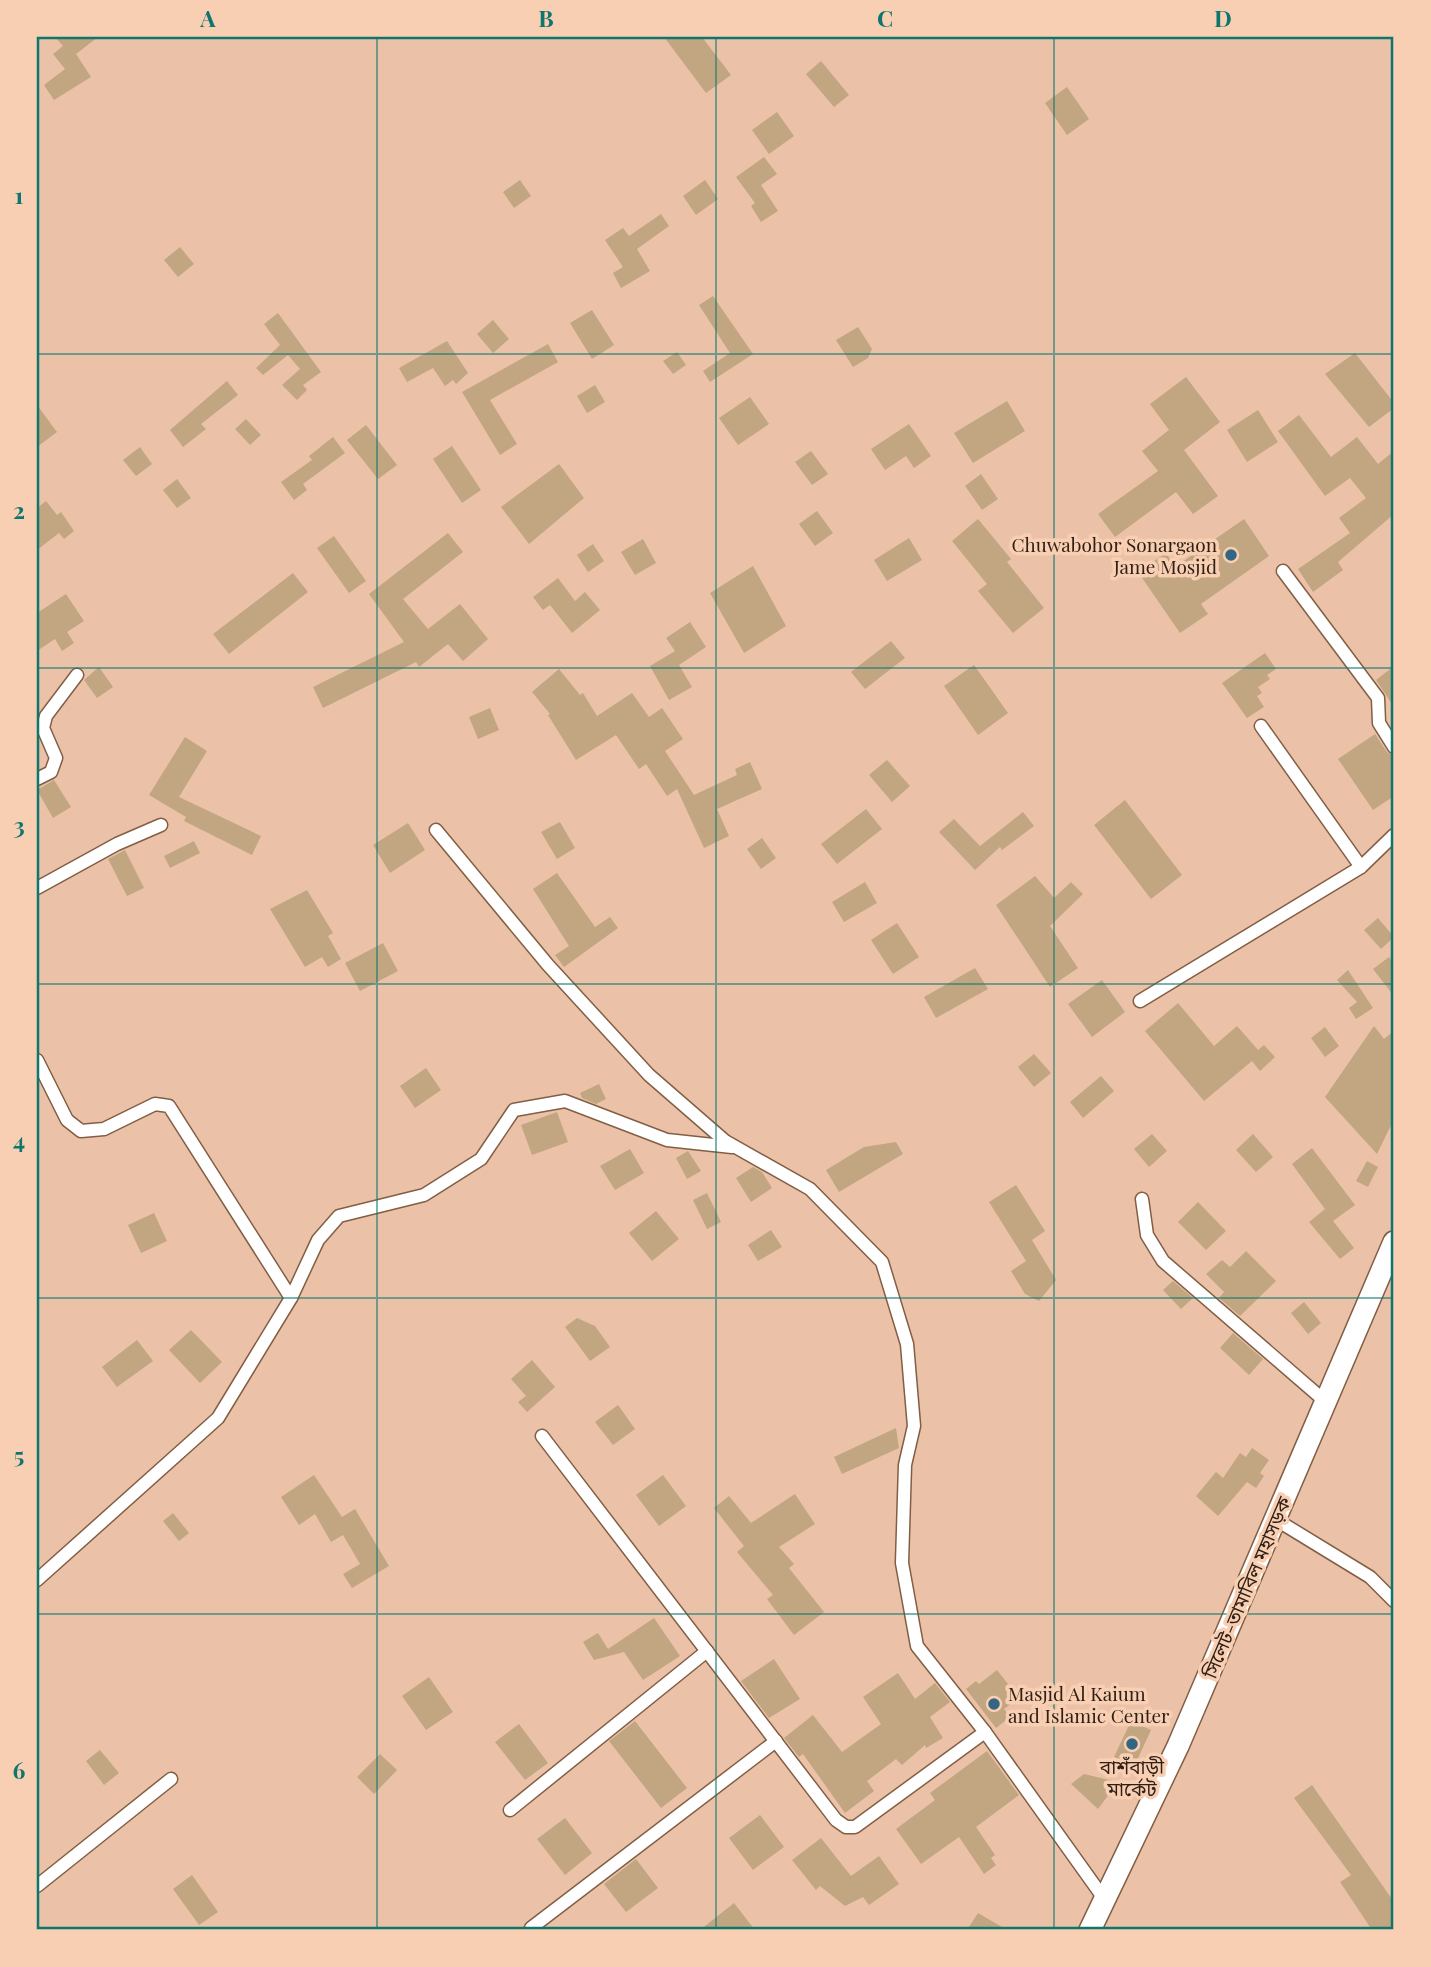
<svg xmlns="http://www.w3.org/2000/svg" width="1431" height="1967" viewBox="0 0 1431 1967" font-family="'Playfair Display','Noto Sans Bengali',serif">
	<rect width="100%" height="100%" fill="#ebc2a7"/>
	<g fill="#c1a681">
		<polygon points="55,37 98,37 76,54 91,77 54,100 44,85 65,69 53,54 63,46"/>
		<polygon points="664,37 702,37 731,75 706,93"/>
		<polygon points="821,61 849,95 834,107 806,74"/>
		<polygon points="1067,87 1089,119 1067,135 1045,103"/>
		<polygon points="777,112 794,136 769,154 752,130"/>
		<polygon points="764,157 777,174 761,185 778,211 761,222 751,206 755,203 736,177"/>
		<polygon points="520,180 531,196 514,208 503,192"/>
		<polygon points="705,180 718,199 696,215 683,196"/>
		<polygon points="661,214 669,226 637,249 650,271 621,288 613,273 623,267 605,240 623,228 629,236"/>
		<polygon points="180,247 194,264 178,277 164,260"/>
		<polygon points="713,296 753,354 710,382 703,371 730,353 699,305"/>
		<polygon points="592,310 614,345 592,359 570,323"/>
		<polygon points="278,313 321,372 303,385 307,390 297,400 282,385 300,369 288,355 263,375 256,368 280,345 264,324"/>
		<polygon points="493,320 509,339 493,353 477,334"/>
		<polygon points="858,327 872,349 868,358 853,367 836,340"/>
		<polygon points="447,341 468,373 456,384 453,380 445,386 433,368 407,382 399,368"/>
		<polygon points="548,344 558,362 490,400 517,444 500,455 462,392"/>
		<polygon points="677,352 686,365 673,374 663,361"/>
		<polygon points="1355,353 1394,403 1394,408 1369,427 1325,374"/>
		<polygon points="1186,377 1220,422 1184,450 1218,496 1193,514 1176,492 1115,537 1098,514 1158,471 1142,451 1169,430 1150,404"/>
		<polygon points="227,381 238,395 201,424 206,429 183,447 170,430"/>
		<polygon points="595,385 605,402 587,413 577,396"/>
		<polygon points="750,397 769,424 738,445 719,418"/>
		<polygon points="1007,401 1025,431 973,463 954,433"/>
		<polygon points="37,405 57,432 37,447"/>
		<polygon points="1258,410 1278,442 1247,462 1227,430"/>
		<polygon points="1299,415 1331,457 1357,437 1378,464 1394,451 1394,514 1338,562 1343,570 1313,592 1298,569 1350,533 1339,518 1366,498 1350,478 1325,496 1278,431"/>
		<polygon points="246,419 261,435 250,445 235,429"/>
		<polygon points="909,424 931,456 914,468 906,456 885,470 871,449"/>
		<polygon points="366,425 397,465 378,479 347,440"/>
		<polygon points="333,437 345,453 303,484 307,490 294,500 281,482 312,460 309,456"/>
		<polygon points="452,446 481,490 462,503 433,459"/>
		<polygon points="140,447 152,464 136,476 123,460"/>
		<polygon points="811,451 828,474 812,485 795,462"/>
		<polygon points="559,464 584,498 529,544 501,507"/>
		<polygon points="981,474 998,499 982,510 965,486"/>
		<polygon points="177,479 191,498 177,508 163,490"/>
		<polygon points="46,501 57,515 61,512 74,531 64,539 59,533 37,550 37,508"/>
		<polygon points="817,511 833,533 815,546 799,524"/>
		<polygon points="978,519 1011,559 1007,562 1044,608 1013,633 978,591 987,584 952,541"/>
		<polygon points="1244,519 1269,556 1201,604 1208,614 1180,633 1138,572 1166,553 1175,567"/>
		<polygon points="448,533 463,552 403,599 428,629 460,604 488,639 463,661 448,644 419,667 416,662 323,708 313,687 404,642 369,594"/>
		<polygon points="334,536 366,581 349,593 317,548"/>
		<polygon points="909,538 922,560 887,581 874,560"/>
		<polygon points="643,539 656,563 635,575 621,552"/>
		<polygon points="593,544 604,561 588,572 577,555"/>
		<polygon points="753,566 786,626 744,653 710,593"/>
		<polygon points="293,573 308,592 229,654 213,634"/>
		<polygon points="558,578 575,601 585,592 600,610 572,633 550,605 543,610 533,597"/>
		<polygon points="66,594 84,621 67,632 74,643 62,651 55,639 37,651 37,613"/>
		<polygon points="690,622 706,647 679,665 692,687 669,700 650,666 675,651 666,638"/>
		<polygon points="891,641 905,658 865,689 851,672"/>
		<polygon points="1265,653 1276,669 1267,675 1270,679 1258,687 1262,693 1257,696 1264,707 1247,718 1222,683"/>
		<polygon points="974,665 1008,713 978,735 944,686"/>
		<polygon points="1394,666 1394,707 1376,680"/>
		<polygon points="99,667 113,687 97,698 84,680"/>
		<polygon points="559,669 580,695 583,693 597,716 632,693 649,717 662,708 683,739 665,751 694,795 737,775 735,769 750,762 762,789 717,809 729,836 704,848 677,789 667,796 646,764 639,769 616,735 576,760 548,715 550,714 532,692"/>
		<polygon points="490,708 499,730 478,739 469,717"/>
		<polygon points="1375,734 1387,752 1394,756 1394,796 1373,810 1338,759"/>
		<polygon points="185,737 207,751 179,797 261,836 252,855 184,821 186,817 149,795"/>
		<polygon points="887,760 910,786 892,802 869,775"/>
		<polygon points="54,780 71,807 53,818 37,790"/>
		<polygon points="1125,800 1182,875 1151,899 1094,825"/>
		<polygon points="866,809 882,829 837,864 821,844"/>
		<polygon points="1023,812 1034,826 1002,850 1000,847 975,870 939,832 954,819 980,846"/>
		<polygon points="560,822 575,848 557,859 541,832"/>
		<polygon points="408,823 425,850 390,873 373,845"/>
		<polygon points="762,838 776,858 761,869 747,849"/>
		<polygon points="194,841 200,853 170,868 164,856"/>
		<polygon points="125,850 144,888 127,896 108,859"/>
		<polygon points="557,873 595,927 610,917 618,928 564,967 555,955 569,946 533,889"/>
		<polygon points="1035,876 1054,898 1071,882 1083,894 1050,926 1078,968 1050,987 996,905"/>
		<polygon points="865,882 877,903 844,922 832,902"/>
		<polygon points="307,890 333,933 328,936 341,959 328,967 322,957 305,967 270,909"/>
		<polygon points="1378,918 1394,937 1381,949 1364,930"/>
		<polygon points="897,923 919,957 893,974 871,940"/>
		<polygon points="383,943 398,971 360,991 345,963"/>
		<polygon points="1389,957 1394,964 1394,996 1373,969"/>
		<polygon points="975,968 988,989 936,1018 924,997"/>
		<polygon points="1348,970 1373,1008 1356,1019 1349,1008 1357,1002 1337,980"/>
		<polygon points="1102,980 1125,1012 1092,1037 1068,1004"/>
		<polygon points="1178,1003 1214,1046 1237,1026 1258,1050 1264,1045 1275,1057 1260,1071 1252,1061 1204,1101 1145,1031"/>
		<polygon points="1374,1026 1384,1039 1394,1031 1394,1119 1377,1154 1325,1097"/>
		<polygon points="1325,1027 1339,1046 1325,1057 1311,1038"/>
		<polygon points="1034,1054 1051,1073 1034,1087 1018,1067"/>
		<polygon points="426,1068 441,1090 415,1108 400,1086"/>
		<polygon points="1101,1076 1114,1091 1083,1118 1070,1102"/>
		<polygon points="599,1084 606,1099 596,1104 582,1098 580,1093"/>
		<polygon points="557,1112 568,1142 532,1155 521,1125"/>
		<polygon points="1152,1134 1167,1151 1149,1167 1134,1149"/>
		<polygon points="1253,1134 1273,1157 1256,1172 1236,1150"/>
		<polygon points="896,1142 903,1154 839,1192 826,1170 864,1147"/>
		<polygon points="1312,1148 1355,1205 1333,1221 1354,1248 1340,1259 1309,1222 1325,1209 1292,1164"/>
		<polygon points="630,1149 644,1173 615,1190 600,1166"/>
		<polygon points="688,1151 701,1171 687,1179 676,1158"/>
		<polygon points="1367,1161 1378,1167 1368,1187 1356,1181"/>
		<polygon points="753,1167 762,1172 772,1188 751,1202 736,1178"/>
		<polygon points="1016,1185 1045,1231 1032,1240 1056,1280 1039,1301 1025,1294 1011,1271 1026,1261 989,1202"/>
		<polygon points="707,1193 721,1222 707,1229 693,1200"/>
		<polygon points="1198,1202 1226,1231 1206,1250 1178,1222"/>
		<polygon points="656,1211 679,1239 652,1261 629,1233"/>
		<polygon points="154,1213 167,1241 141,1253 128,1225"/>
		<polygon points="771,1230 782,1247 758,1261 748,1245"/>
		<polygon points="1246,1251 1276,1281 1240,1316 1219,1298 1224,1292 1206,1274 1222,1260 1230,1267"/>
		<polygon points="1173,1281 1193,1298 1181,1309 1163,1290"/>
		<polygon points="1304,1302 1321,1323 1308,1334 1291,1313"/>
		<polygon points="577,1318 595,1326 610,1347 590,1361 565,1327"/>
		<polygon points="191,1330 222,1362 200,1383 169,1350"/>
		<polygon points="1233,1333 1263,1359 1249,1375 1220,1348"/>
		<polygon points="137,1340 153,1361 117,1387 102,1367"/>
		<polygon points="532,1360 555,1387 527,1412 518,1402 526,1396 511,1379"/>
		<polygon points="618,1405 635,1429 613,1445 595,1422"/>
		<polygon points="896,1428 899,1448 842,1474 834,1457"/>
		<polygon points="1252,1448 1269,1460 1260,1473 1264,1476 1256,1488 1247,1482 1218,1516 1196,1496 1216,1472 1223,1478 1240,1453 1246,1457"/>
		<polygon points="314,1475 342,1517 355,1509 389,1566 352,1588 343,1574 360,1564 343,1535 331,1542 315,1514 299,1525 281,1497"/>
		<polygon points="663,1475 686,1506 659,1526 636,1495"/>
		<polygon points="795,1494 815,1524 779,1547 794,1564 789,1568 824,1612 794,1635 767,1599 773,1595 737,1552 744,1546 714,1508 729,1496 751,1523"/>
		<polygon points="173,1513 189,1533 179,1541 163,1521"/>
		<polygon points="654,1618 680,1656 643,1680 624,1652 594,1660 583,1642 598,1633 608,1649"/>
		<polygon points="774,1659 800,1699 769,1718 741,1681"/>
		<polygon points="997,1670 1019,1698 1004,1709 1010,1717 996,1728 966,1689 976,1681 979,1684"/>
		<polygon points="898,1673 915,1699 935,1683 950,1702 930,1717 943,1738 926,1748 925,1745 902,1765 896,1759 867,1781 874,1791 845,1813 803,1754 799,1757 784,1738 813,1715 842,1752 881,1724 863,1697"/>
		<polygon points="429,1677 453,1712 426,1730 402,1696"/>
		<polygon points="635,1721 687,1788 661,1808 609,1741"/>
		<polygon points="1131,1721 1151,1730 1134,1767 1114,1757"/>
		<polygon points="519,1724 548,1763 525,1780 495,1742"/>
		<polygon points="100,1750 119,1773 104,1785 86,1761"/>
		<polygon points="987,1751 1019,1795 976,1827 995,1855 991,1858 996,1865 984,1874 959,1837 921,1864 896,1829 935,1800 930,1793"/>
		<polygon points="380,1754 397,1770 374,1794 357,1777"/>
		<polygon points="1084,1774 1118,1782 1098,1809 1071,1784"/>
		<polygon points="1312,1785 1394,1902 1394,1930 1372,1930 1340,1882 1351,1875 1294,1798"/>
		<polygon points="760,1815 784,1847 753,1870 729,1838"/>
		<polygon points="565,1818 592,1853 565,1875 537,1839"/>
		<polygon points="821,1838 851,1876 879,1856 899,1884 869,1905 863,1897 845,1906 820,1886 816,1890 792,1860"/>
		<polygon points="636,1859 658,1888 626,1912 604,1884"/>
		<polygon points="192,1875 218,1912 199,1925 173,1889"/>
		<polygon points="734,1903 755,1930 700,1930"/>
		<polygon points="978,1913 1007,1930 967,1930"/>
	</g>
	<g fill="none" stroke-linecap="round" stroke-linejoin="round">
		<defs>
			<g id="minor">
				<polyline points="1283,571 1378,698 1379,723 1394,747"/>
				<polyline points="1261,726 1361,867"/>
				<polyline points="37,779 51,772 56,758 43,728 46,716 77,675"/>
				<polyline points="436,830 548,965 649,1075 725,1141 810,1189 882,1262 907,1344 914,1426 905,1465 902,1563 917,1646 985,1732 1105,1900"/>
				<polyline points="37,888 117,844 161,825"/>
				<polyline points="1140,1001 1361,867 1394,835"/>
				<polyline points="37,1060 67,1120 81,1131 104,1129 155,1104 169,1106 291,1298"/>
				<polyline points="1142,1199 1147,1235 1163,1261 1326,1402"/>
				<polyline points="542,1436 836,1820 846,1827 855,1827 985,1732"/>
				<polyline points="1275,1519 1370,1577 1394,1601"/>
				<polyline points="37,1580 218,1418 291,1298 318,1240 339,1216 424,1195 481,1159 514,1110 565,1101 667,1140 732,1147"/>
				<polyline points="510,1810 707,1651"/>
				<polyline points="37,1886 171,1779"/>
				<polyline points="531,1928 776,1741"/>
			</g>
			<polyline id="trunk" points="1090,1930 1178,1746 1394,1242"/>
		</defs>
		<use href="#minor" stroke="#825e45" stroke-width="15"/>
		<use href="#trunk" stroke="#825e45" stroke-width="24"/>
		<use href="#minor" stroke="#fff" stroke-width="12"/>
		<use href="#trunk" stroke="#fff" stroke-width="21"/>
	</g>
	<path fill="none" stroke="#0f766e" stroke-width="2" stroke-opacity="0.55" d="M377,37V1930M716,37V1930M1054,37V1930M37,354H1394M37,668H1394M37,984H1394M37,1298H1394M37,1614H1394"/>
	<g fill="#336683" stroke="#f9cfb3" stroke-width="2.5">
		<circle cx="1231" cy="555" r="7"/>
		<circle cx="994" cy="1704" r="7"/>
		<circle cx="1132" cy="1744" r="7"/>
	</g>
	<g text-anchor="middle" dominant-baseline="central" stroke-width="7" stroke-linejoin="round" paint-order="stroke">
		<g font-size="19" fill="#2f2016" stroke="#f9cfb3" text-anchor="end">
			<text x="1217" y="544">Chuwabohor Sonargaon<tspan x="1217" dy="22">Jame Mosjid</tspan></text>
			<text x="1008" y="1693" text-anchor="start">Masjid Al Kaium<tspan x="1008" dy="22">and Islamic Center</tspan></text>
			<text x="1132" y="1766" text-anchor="middle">বাশঁবাড়ী<tspan x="1132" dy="22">মার্কেট</tspan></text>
		</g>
		<g font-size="19" fill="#2f2016" stroke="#f9cfb3">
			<text transform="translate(1246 1587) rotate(-67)">সিলেট-তামাবিল মহাসড়ক</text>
		</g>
	</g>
	<rect width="1431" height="1967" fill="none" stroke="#f9cfb3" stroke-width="77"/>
	<rect x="38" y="38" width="1354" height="1890" fill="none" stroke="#0f766e" stroke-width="2.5"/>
	<g font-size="23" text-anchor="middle" font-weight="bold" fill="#0f766e">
		<text x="208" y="27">A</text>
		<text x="546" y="27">B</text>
		<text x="885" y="27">C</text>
		<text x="1223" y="27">D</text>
		<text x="19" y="204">1</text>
		<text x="19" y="519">2</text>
		<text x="19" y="834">3</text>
		<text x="19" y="1149">4</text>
		<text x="19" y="1464">5</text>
		<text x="19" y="1779">6</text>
	</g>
</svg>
